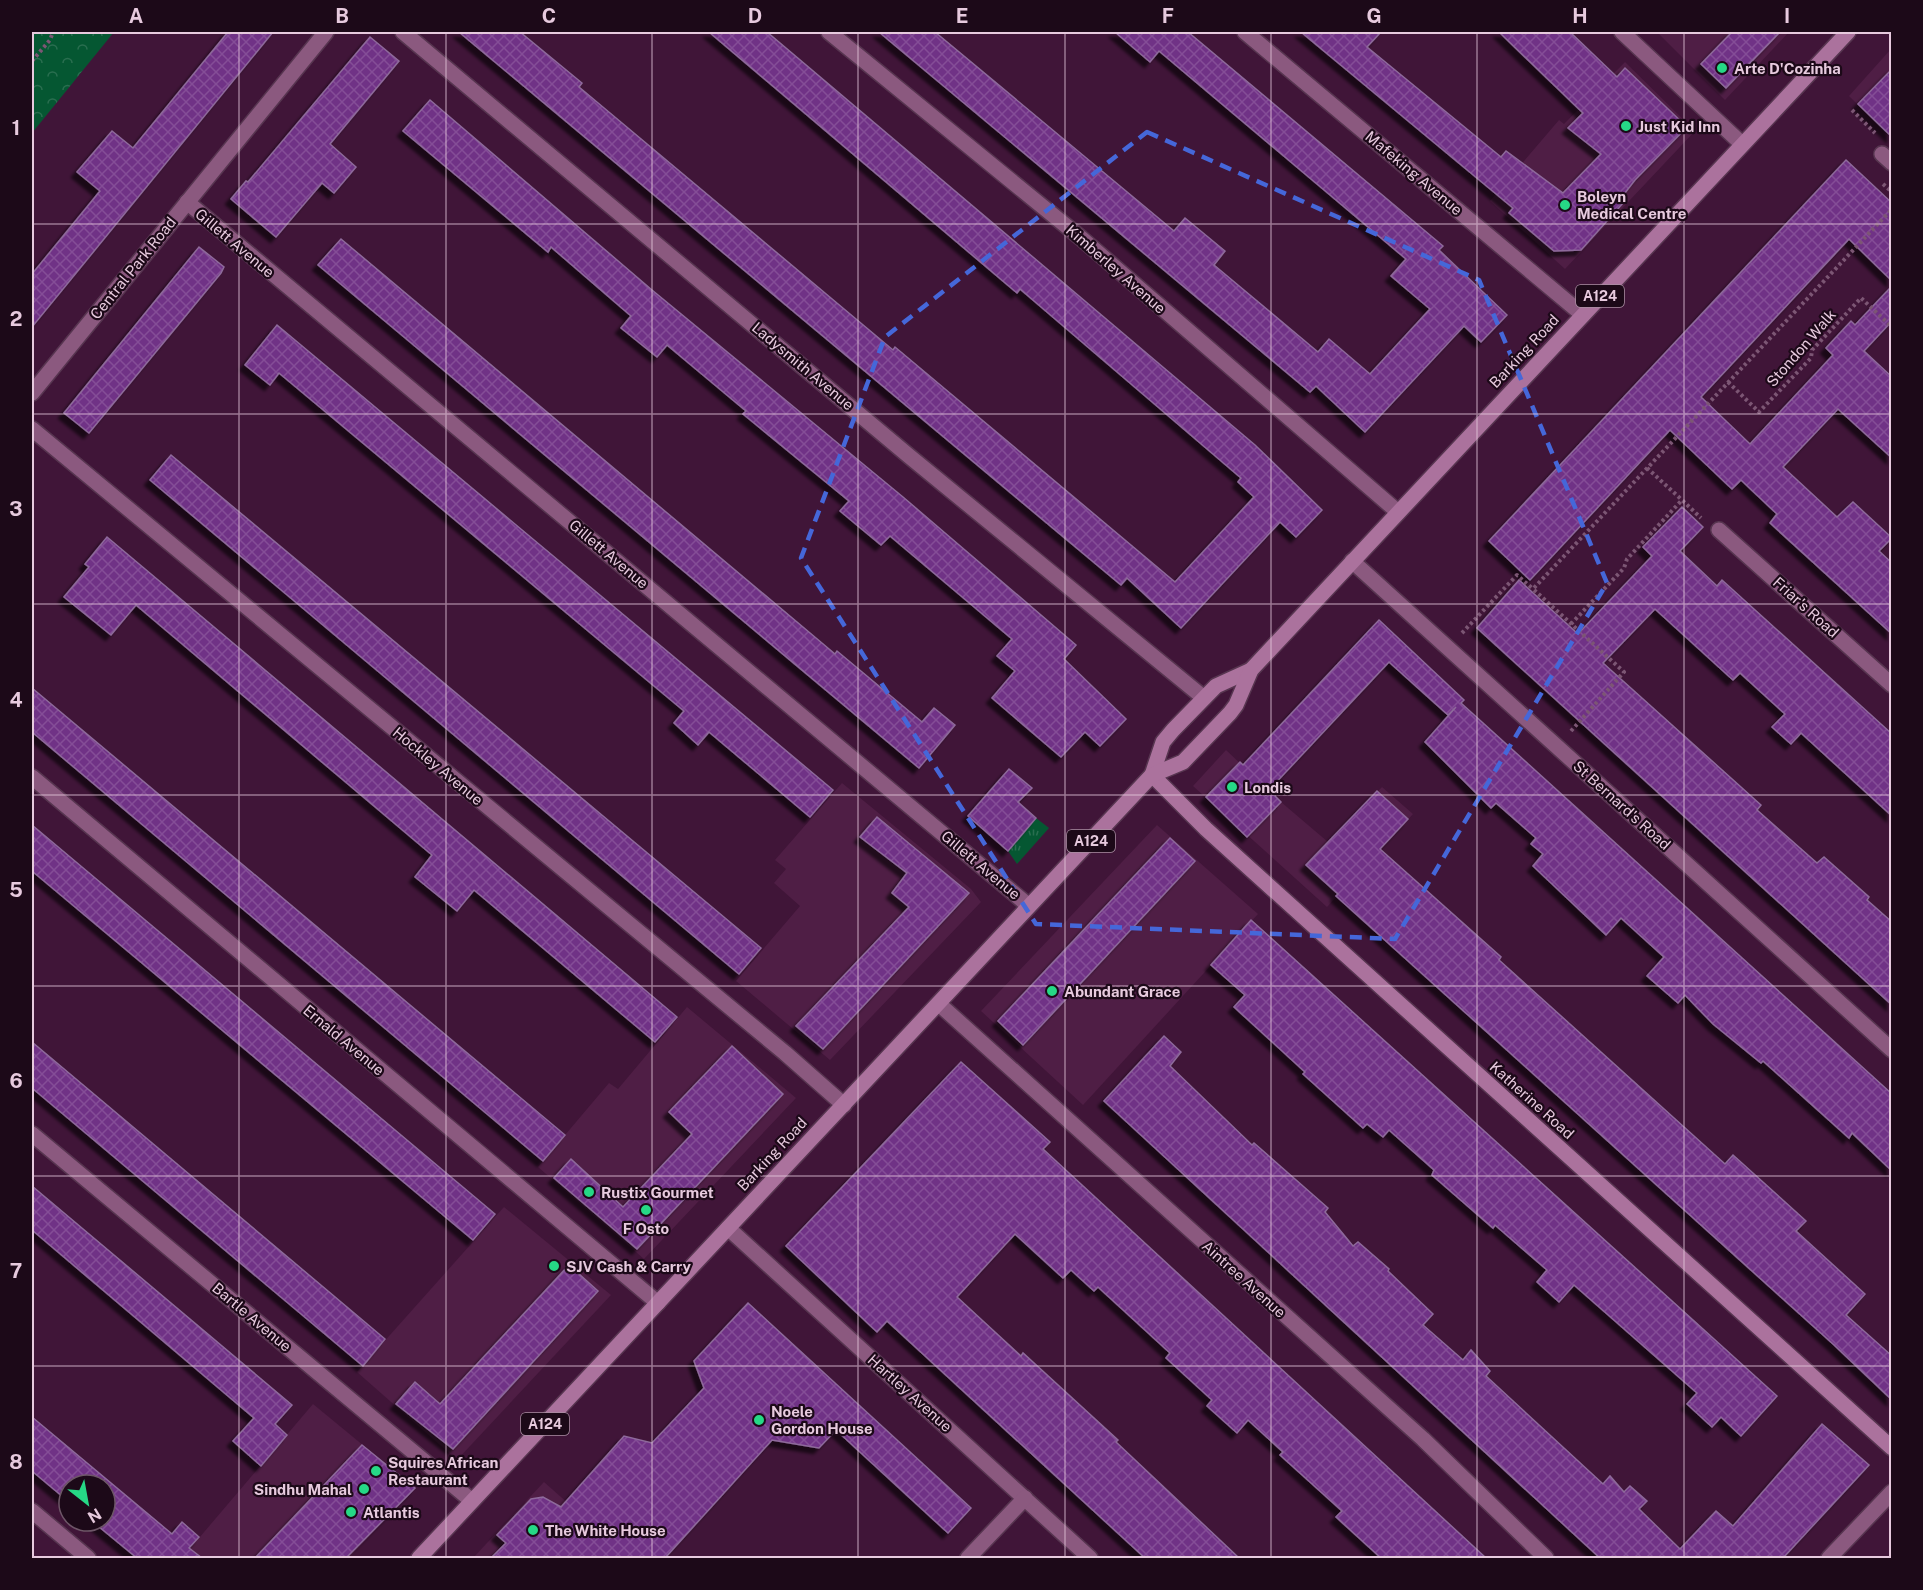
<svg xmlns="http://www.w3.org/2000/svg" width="1923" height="1590" viewBox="0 0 1923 1590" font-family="'Public Sans',sans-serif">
	<defs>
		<pattern id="grass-tufts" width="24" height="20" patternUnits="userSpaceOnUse" patternTransform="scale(1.5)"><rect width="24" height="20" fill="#055732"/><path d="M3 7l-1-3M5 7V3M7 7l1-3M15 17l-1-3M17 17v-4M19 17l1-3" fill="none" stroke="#296e4f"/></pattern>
		<pattern id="park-crowns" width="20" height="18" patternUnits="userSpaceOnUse" patternTransform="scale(1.5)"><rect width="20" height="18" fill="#055732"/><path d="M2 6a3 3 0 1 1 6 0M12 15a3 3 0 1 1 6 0" fill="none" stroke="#296e4f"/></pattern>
		<pattern id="building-cross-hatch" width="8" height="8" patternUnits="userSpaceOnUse" patternTransform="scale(1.5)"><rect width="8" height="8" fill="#703186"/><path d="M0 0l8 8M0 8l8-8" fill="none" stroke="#844e97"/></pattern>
		<filter id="shadow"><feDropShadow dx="-5.5" dy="5.5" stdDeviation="1.5" flood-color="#0009"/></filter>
	</defs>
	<rect width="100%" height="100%" fill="#401538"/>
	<g fill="#4f1e45">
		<polygon points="1657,32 1789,32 1725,100"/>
		<polygon points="1891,49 1891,137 1849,96"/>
		<polygon points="1625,62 1695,131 1565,269 1490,201 1559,120 1564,124"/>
		<polygon points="1226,750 1281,802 1328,842 1382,787 1413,814 1327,907 1193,786"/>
		<polygon points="842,783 971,889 981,902 830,1060 736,981 800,906 774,883 786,869 775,860"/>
		<polygon points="1157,825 1258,914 1083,1105 981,1011"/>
		<polygon points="687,1007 796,1098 644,1259 538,1167 609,1083 618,1089"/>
		<polygon points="504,1207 611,1295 457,1460 357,1372"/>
		<polygon points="313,1404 415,1488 349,1558 182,1558"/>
		<polygon points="544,1482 630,1558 473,1558"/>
	</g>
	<polygon fill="url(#grass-tufts)" points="1036,818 1049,828 1017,864 1008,851"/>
	<polygon fill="url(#park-crowns)" points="32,32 114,32 32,133"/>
	<g fill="url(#building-cross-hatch)" stroke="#8e6a9b" stroke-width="1.5" filter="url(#shadow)">
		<polygon points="228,32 273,32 32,327 32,274 100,191 77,172 112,131 133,148"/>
		<polygon points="459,32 520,32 582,83 579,87 893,350 895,347 1175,582 1254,497 1238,482 1241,478 1020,289 1017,293 709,32 767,32 1255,445 1322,510 1296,537 1280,522 1181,628 1127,578 1121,585"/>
		<polygon points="879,32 935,32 1174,231 1185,218 1225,251 1214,265 1318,352 1329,339 1370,374 1430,309 1391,276 1406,259 1159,51 1150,62 1115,32 1188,32 1443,246 1439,250 1507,315 1481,342 1464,326 1365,432 1316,386 1310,392"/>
		<polygon points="1301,32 1381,32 1367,47 1501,157 1506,151 1563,193 1601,154 1568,128 1583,113 1499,32 1570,32 1617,77 1625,68 1687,127 1635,180 1621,198 1624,202 1581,250 1554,251 1509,213 1513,208"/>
		<polygon points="1732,32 1780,32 1726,88 1701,64"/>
		<polygon points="370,37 399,61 330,144 356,167 334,193 322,183 276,237 231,199 246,181 248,182"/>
		<polygon points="1892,69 1892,137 1858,104"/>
		<polygon points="430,100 652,290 903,497 1076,645 1064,659 1126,719 1100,746 1085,732 1061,757 992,698 1015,671 997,656 1012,639 890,536 881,545 858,526 840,511 849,501 743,414 746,411 667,345 657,357 621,328 631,316 551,247 548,252 403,131"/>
		<polygon points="1846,160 1892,203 1892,281 1849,239 1701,397 1750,444 1833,355 1826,348 1851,321 1855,325 1892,286 1892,321 1864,351 1892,377 1892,458 1838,409 1783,467 1837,517 1853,502 1892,538 1879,551 1892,563 1892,634 1770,523 1777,514 1741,480 1732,489 1670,430 1530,580 1489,541"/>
		<polygon points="341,239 835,654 837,651 922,722 934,708 955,725 919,768 318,265"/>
		<polygon points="199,247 224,267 221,273 89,433 64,413"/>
		<polygon points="277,325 833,790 810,817 709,732 698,745 674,723 684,711 279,373 270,385 245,365"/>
		<polygon points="171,455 761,948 739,974 150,480"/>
		<polygon points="1682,507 1703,527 1680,551 1717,586 1722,580 1892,734 1892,816 1801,733 1791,744 1772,727 1785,714 1740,673 1733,680 1655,609 1603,663 1761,805 1757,810 1817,863 1824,857 1869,897 1867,900 1892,922 1892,1005 1477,628 1519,580 1578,634 1652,556 1643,547"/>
		<polygon points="107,537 677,1017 655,1042 474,890 457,911 415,877 432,855 136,605 111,635 64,597 89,567 85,564"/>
		<polygon points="1379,620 1464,700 1461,703 1892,1094 1892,1171 1852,1133 1849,1138 1763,1061 1761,1063 1713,1024 1685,995 1678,1003 1647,976 1664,957 1621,918 1606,935 1533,866 1543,854 1531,844 1536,838 1496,803 1491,808 1425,742 1456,707 1448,715 1389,662 1269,790 1281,802 1247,837 1206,797 1240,762 1243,765"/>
		<polygon points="32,688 565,1135 543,1161 32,732"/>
		<polygon points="1009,769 1032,788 1018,802 1036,818 1008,851 968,816"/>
		<polygon points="1377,791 1408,819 1380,849 1501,957 1499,960 1725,1164 1733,1155 1806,1221 1796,1231 1865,1294 1846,1315 1892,1356 1892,1400 1833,1344 1336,896 1338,894 1306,865"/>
		<polygon points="877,817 969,893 823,1049 796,1026 909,907 892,893 907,873 860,837"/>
		<polygon points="32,825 495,1214 473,1240 32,871"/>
		<polygon points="1170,838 1195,861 1023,1045 998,1021"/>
		<polygon points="1251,920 1777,1396 1741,1436 1721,1417 1712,1427 1687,1404 1697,1393 1574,1285 1559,1302 1537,1282 1547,1270 1495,1225 1493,1228 1432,1175 1434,1170 1389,1130 1383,1137 1367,1124 1363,1128 1303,1074 1305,1072 1234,1007 1245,995 1211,965"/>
		<polygon points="1164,1036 1181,1052 1170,1066 1252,1145 1254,1143 1328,1208 1325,1212 1353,1246 1358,1242 1389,1269 1388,1271 1433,1314 1423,1325 1463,1360 1471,1350 1490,1371 1486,1376 1603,1484 1610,1476 1624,1492 1630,1486 1647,1501 1639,1509 1680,1549 1716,1511 1733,1526 1822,1424 1869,1465 1783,1558 1600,1558 1104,1101"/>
		<polygon points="32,1042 385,1339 363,1366 32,1088"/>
		<polygon points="732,1046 783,1094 637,1249 554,1178 571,1159 623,1207 692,1134 669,1112"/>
		<polygon points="961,1062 1050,1142 1043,1149 1486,1558 1381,1558 1336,1517 1342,1511 1280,1455 1283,1452 1248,1420 1237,1433 1207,1406 1212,1400 1166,1358 1170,1353 1098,1287 1094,1291 1071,1270 1063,1278 1015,1234 957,1297 1021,1356 1023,1353 1118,1440 1116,1442 1239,1558 1145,1558 887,1321 877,1332 786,1246"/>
		<polygon points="32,1186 292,1405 275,1424 287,1435 261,1466 233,1441 254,1418 32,1230"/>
		<polygon points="569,1265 598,1291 453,1449 396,1404 415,1382 440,1404"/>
		<polygon points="748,1303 971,1508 948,1533 836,1430 819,1448 772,1440 665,1558 491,1558 506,1543 497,1535 531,1499 543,1497 561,1507 624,1436 652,1443 704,1388 694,1361"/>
		<polygon points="32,1417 172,1534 182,1522 199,1537 189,1548 202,1558 137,1558 92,1521 105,1521 105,1485 69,1485 69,1502 32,1471"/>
		<polygon points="362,1445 415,1488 346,1558 255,1558"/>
	</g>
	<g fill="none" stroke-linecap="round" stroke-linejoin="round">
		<defs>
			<g id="minor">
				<polyline points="403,32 909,456 1204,698"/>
				<polyline points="829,32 1081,238 1398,512"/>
				<polyline points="1245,32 1583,315"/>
				<polyline points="1622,32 1742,144"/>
				<polyline points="1882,154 1892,163"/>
				<polyline points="187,202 1029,906"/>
				<polyline points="32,393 326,32"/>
				<polyline points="32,429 785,1053 844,1105"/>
				<polyline points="1719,530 1892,685"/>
				<polyline points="1352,561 1892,1050"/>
				<polyline points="32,777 658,1303"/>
				<polyline points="939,1004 1423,1439 1546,1558"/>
				<polyline points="32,1134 472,1501"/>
				<polyline points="728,1228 1090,1558"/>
				<polyline points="32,1511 88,1558"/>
				<polyline points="968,1558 1025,1498"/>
				<polyline points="1829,1558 1892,1492"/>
			</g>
			<g id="major">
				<polyline points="1152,775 1206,829 1892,1448"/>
				<polyline points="1152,775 1163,742 1173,730 1216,686 1251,670"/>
				<polyline points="419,1558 1152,775 1183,762 1230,713 1236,705 1251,670 1848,32"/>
			</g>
		</defs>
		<use href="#minor" stroke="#573550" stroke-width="18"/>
		<use href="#major" stroke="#573550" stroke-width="18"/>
		<g stroke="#7c5674" stroke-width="4" stroke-dasharray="3 3" stroke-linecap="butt">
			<polyline points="32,61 50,40 53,32"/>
			<polyline points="1852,110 1875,133"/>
			<polyline points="1883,184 1892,192"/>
			<polyline points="1728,382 1759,412 1811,358 1812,350 1861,298 1892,327"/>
			<polyline points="1647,468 1682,500"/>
			<polyline points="1571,624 1624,568 1627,559 1682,500 1701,518"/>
			<polyline points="1462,633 1517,575 1533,589"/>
			<polyline points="1571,731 1624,672 1533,589 1892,209"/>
		</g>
		<use href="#minor" stroke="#8b597f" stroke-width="15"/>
		<use href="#major" stroke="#ab729d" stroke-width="15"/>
	</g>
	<path fill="none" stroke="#4567d9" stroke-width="4.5" stroke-dasharray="12 8" stroke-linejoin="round" d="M1147,132L1479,280L1607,583L1395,939L1036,924L801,558L885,337Z"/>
	<path fill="none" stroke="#e7cade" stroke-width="1.5" stroke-opacity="0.55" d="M239,32V1558M446,32V1558M652,32V1558M858,32V1558M1065,32V1558M1271,32V1558M1477,32V1558M1684,32V1558M32,224H1892M32,414H1892M32,604H1892M32,795H1892M32,986H1892M32,1176H1892M32,1366H1892"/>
	<g fill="#26d886" stroke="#1c0918" stroke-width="2">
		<circle cx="1722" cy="68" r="6"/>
		<circle cx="1626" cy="126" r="6"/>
		<circle cx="1565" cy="205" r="6"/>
		<circle cx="1232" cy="787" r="6"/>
		<circle cx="1052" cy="991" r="6"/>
		<circle cx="589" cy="1192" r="6"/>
		<circle cx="646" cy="1210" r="6"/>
		<circle cx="554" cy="1266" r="6"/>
		<circle cx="759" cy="1420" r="6"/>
		<circle cx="376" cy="1471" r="6"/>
		<circle cx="364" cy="1489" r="6"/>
		<circle cx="351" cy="1512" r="6"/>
		<circle cx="533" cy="1530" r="6"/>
	</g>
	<g text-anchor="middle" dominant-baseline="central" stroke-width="4.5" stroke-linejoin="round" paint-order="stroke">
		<g fill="#1c0918" stroke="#aa90a3" stroke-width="1.5">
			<rect x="1576" y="285" width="48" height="22" rx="4.5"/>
			<rect x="1067" y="830" width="48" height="22" rx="4.5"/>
			<rect x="521" y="1413" width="48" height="22" rx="4.5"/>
		</g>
		<g font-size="14" font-weight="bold" fill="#e7cade">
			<text x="1600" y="296">A124</text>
			<text x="1091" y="841">A124</text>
			<text x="545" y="1424">A124</text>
		</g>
		<g font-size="15" font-weight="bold" fill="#e7cade" stroke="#1c0918" text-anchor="start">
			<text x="1734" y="68">Arte D'Cozinha</text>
			<text x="1638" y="126">Just Kid Inn</text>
			<text x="1577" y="196">Boleyn<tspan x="1577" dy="17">Medical Centre</tspan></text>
			<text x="1244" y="787">Londis</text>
			<text x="1064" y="991">Abundant Grace</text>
			<text x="601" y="1192">Rustix Gourmet</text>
			<text x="646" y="1228" text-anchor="middle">F Osto</text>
			<text x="566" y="1266">SJV Cash &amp; Carry</text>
			<text x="771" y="1411">Noele<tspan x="771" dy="17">Gordon House</tspan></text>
			<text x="388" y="1462">Squires African<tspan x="388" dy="17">Restaurant</tspan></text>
			<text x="352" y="1489" text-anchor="end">Sindhu Mahal</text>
			<text x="363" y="1512">Atlantis</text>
			<text x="545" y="1530">The White House</text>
		</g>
		<g font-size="15" fill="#e7cade" stroke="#1c0918">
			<text transform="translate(1414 173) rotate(40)">Mafeking Avenue</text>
			<text transform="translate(235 243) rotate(40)">Gillett Avenue</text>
			<text transform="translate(133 268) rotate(-51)">Central Park Road</text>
			<text transform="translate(1116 269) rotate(41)">Kimberley Avenue</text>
			<text transform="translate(1801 348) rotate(-49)">Stondon Walk</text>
			<text transform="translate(1524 351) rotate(-47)">Barking Road</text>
			<text transform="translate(803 366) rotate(40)">Ladysmith Avenue</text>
			<text transform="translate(609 554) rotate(40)">Gillett Avenue</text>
			<text transform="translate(1806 607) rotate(42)">Friar's Road</text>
			<text transform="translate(438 766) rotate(40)">Hockley Avenue</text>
			<text transform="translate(1622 805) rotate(42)">St Bernard's Road</text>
			<text transform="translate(981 865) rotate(40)">Gillett Avenue</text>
			<text transform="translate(344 1040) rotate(40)">Ernald Avenue</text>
			<text transform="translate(1532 1100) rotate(42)">Katherine Road</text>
			<text transform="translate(772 1154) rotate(-47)">Barking Road</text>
			<text transform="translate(1244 1279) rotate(42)">Aintree Avenue</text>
			<text transform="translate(252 1317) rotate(40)">Bartle Avenue</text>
			<text transform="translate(910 1393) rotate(42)">Hartley Avenue</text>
		</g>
	</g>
	<rect width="1923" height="1590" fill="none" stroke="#1c0918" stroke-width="66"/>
	<g transform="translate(87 1503) rotate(149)"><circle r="28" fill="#1c0918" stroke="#6d5667" stroke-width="1.5"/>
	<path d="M0-4.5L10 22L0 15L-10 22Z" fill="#26d886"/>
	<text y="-9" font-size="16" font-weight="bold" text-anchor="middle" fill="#e7cade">N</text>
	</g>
	<rect x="33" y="33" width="1857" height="1524" fill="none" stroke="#e7cade" stroke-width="2"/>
	<g font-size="20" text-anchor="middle" font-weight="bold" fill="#e7cade">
		<text x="136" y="23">A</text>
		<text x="342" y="23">B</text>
		<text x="549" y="23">C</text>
		<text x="755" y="23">D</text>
		<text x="962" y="23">E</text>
		<text x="1168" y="23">F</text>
		<text x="1374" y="23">G</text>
		<text x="1580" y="23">H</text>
		<text x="1787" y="23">I</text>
		<text x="16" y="135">1</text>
		<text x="16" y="326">2</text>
		<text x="16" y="516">3</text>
		<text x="16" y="707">4</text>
		<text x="16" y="897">5</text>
		<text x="16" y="1088">6</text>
		<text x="16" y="1278">7</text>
		<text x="16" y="1469">8</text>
	</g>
</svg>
